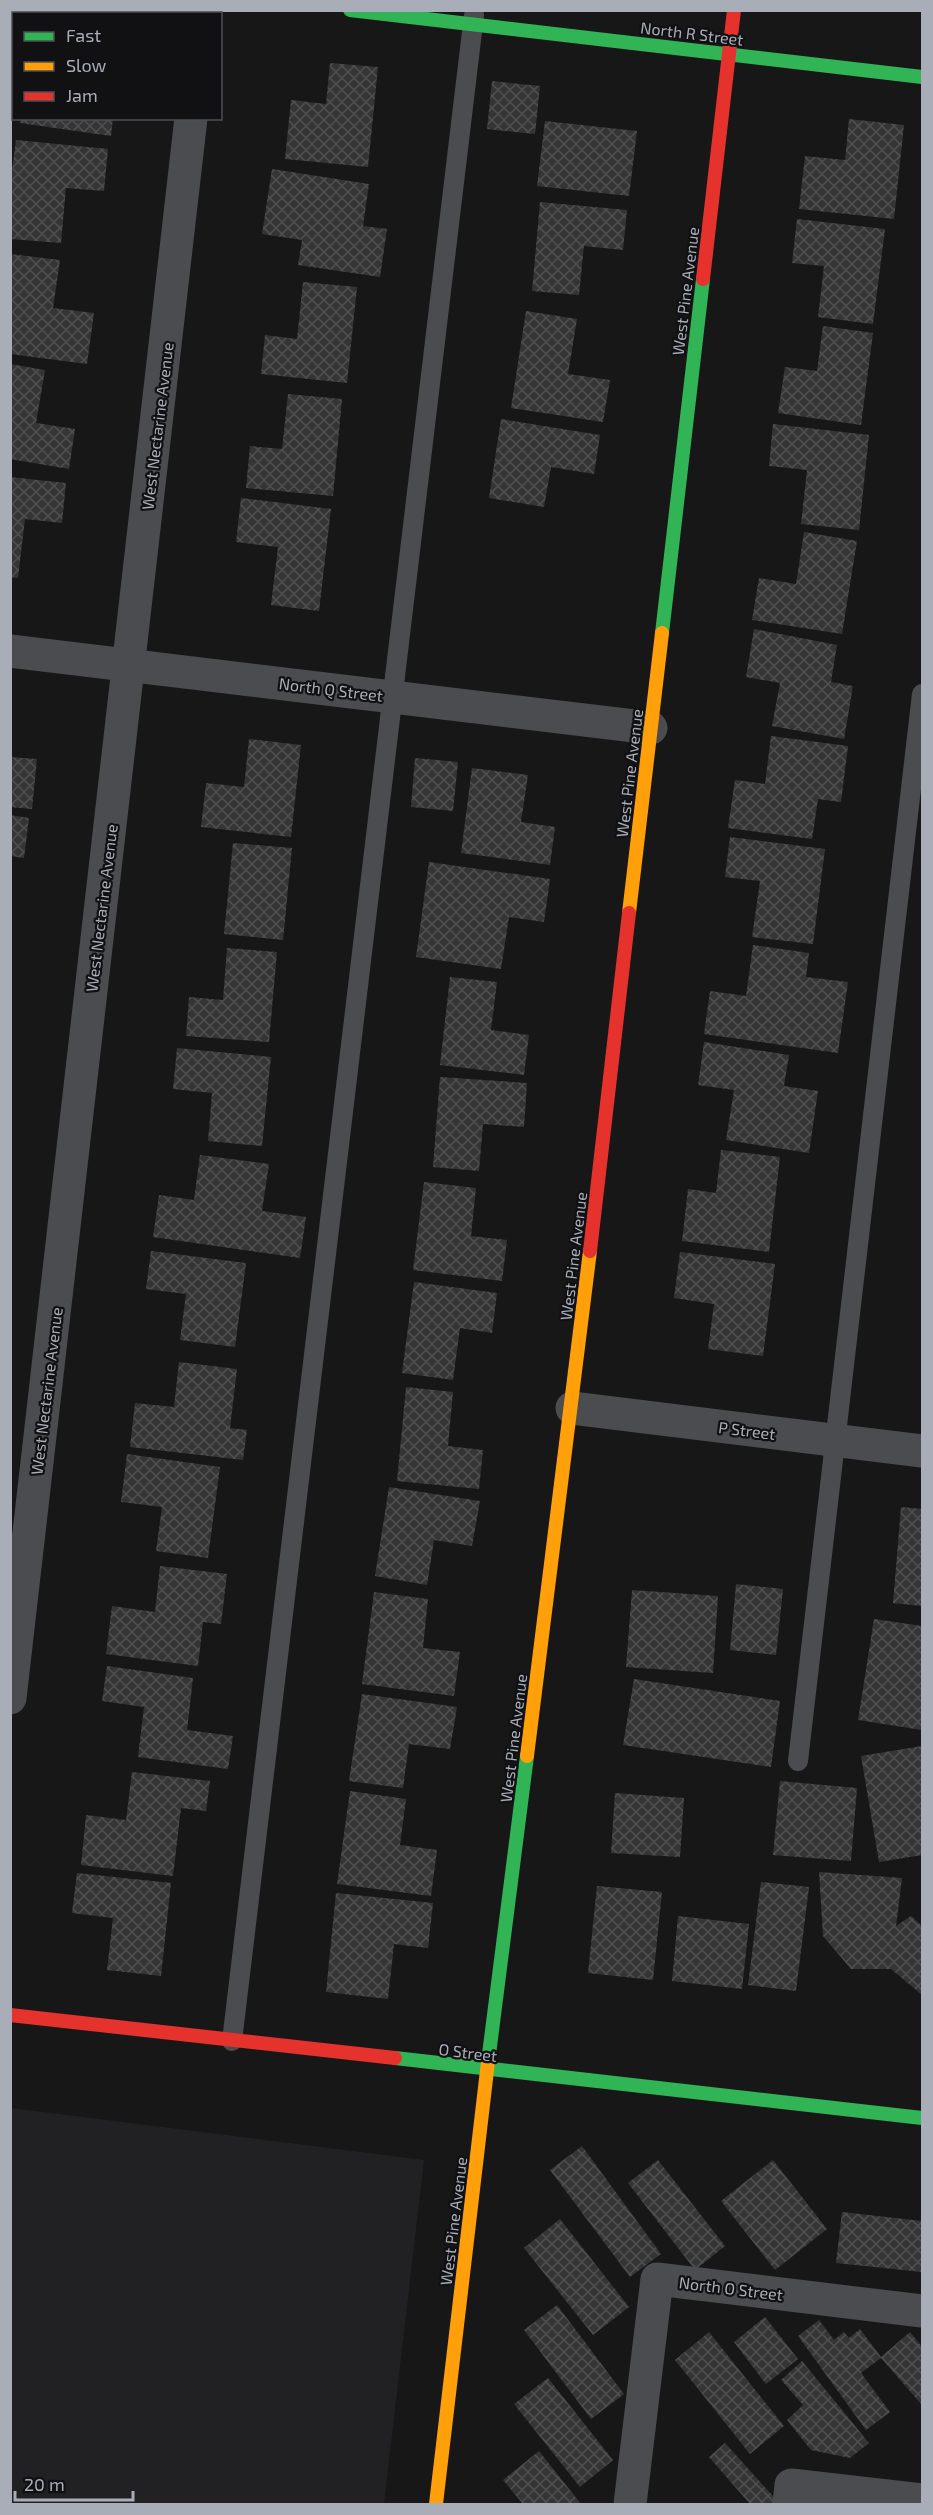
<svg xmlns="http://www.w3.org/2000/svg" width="933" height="2515" viewBox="0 0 933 2515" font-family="'Exo 2',sans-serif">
	<defs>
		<pattern id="building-cross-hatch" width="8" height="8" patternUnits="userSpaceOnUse" patternTransform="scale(1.5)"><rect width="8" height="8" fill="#353536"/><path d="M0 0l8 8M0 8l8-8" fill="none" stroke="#4f5051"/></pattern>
	</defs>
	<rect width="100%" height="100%" fill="#171717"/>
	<polygon fill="#212123" points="11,2108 424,2160 384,2504 11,2504"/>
	<g fill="url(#building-cross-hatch)">
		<polygon points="12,23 14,23 14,94 10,93"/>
		<polygon points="330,63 378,67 368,167 285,159 291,100 326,104"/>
		<polygon points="492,81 540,86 535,134 487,129"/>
		<polygon points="20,118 113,118 111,136 20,123"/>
		<polygon points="849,119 904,125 894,219 799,209 805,156 845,160"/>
		<polygon points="545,121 637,131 629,196 537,186"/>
		<polygon points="16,140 108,149 104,191 66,188 61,243 10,239 10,185"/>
		<polygon points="272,169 369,184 363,226 387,229 380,277 298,265 302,240 262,234"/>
		<polygon points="540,202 627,210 623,250 584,246 579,295 532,291"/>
		<polygon points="797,219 885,229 873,324 818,317 824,266 792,263"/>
		<polygon points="10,254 60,260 53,308 94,313 87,364 10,354"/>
		<polygon points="303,282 357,287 347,383 261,374 265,335 297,339"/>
		<polygon points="526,311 577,319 568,374 610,380 603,422 511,408"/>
		<polygon points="823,326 873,333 861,425 778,413 785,367 817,371"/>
		<polygon points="10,364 45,370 36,423 75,429 69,469 10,459"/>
		<polygon points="288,394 342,399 333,496 246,488 250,446 282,449"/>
		<polygon points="501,419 600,435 594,474 551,467 544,507 489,498"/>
		<polygon points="773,424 869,435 859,530 801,524 807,470 769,466"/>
		<polygon points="10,477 66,483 62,523 25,519 18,578 10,577"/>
		<polygon points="241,498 331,509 319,611 271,605 278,547 236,542"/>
		<polygon points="804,532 857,541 842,634 752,620 759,578 796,584"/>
		<polygon points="754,629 837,645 831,682 853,686 844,739 772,726 780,683 746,677"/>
		<polygon points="771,736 848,746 841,802 818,799 812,839 728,828 735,780 765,784"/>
		<polygon points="249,739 301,745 291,837 201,827 206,783 244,787"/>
		<polygon points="10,757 37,759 32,809 10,807"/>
		<polygon points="415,758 458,762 453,811 411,807"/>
		<polygon points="472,768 528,775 521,822 555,827 550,865 461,853"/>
		<polygon points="10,815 29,818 24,858 10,856"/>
		<polygon points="730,837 825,849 813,944 752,937 760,881 725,877"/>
		<polygon points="233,843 292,848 283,940 224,934"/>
		<polygon points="429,862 550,879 544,922 509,917 501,969 416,957"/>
		<polygon points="753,945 809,953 806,977 848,982 838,1053 704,1034 710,991 746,996"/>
		<polygon points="227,948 277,952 269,1042 186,1036 189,997 223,1000"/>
		<polygon points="450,977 497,982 491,1030 529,1035 524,1075 440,1065"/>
		<polygon points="704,1042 789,1055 784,1086 818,1091 809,1153 726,1140 734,1090 698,1085"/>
		<polygon points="177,1048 271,1057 262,1146 208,1141 212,1093 173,1089"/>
		<polygon points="440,1077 527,1083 524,1127 483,1124 479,1171 433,1167"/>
		<polygon points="721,1150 780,1157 769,1252 682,1241 688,1189 716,1193"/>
		<polygon points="200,1155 269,1164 262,1211 306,1217 300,1258 153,1237 159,1195 194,1200"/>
		<polygon points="424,1182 476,1188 471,1236 507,1240 502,1281 413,1270"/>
		<polygon points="151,1251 246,1263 235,1347 180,1340 186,1294 146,1289"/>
		<polygon points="680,1252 775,1264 763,1356 708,1349 714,1304 674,1298"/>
		<polygon points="414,1282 497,1293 492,1333 460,1328 453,1380 402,1373"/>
		<polygon points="179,1362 237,1369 230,1428 247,1430 243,1460 130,1447 135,1403 174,1407"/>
		<polygon points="406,1387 453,1392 448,1446 483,1450 479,1489 397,1481"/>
		<polygon points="127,1454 220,1467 208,1558 156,1551 162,1507 121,1502"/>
		<polygon points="389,1487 480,1501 472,1546 434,1540 427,1585 375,1576"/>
		<polygon points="901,1507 922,1509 922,1606 893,1603"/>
		<polygon points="160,1566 227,1574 221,1624 203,1622 198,1666 106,1654 112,1606 155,1612"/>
		<polygon points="736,1584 783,1589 776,1655 730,1650"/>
		<polygon points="632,1590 718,1596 713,1673 626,1667"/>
		<polygon points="374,1592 428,1599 423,1648 460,1652 454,1696 362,1684"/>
		<polygon points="874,1619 922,1626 922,1730 858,1720"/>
		<polygon points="107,1666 193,1678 187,1730 233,1736 228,1769 138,1757 144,1707 102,1701"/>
		<polygon points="634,1679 780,1701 771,1767 623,1745"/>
		<polygon points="362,1694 457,1707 450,1749 409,1744 403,1788 349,1781"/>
		<polygon points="922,1746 922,1855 879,1862 861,1756"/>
		<polygon points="132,1772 210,1781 206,1811 181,1808 173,1876 81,1865 86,1815 126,1820"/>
		<polygon points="780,1781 857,1788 851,1861 773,1855"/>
		<polygon points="350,1791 406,1799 400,1845 437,1850 431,1896 337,1884"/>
		<polygon points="615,1793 684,1798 680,1857 611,1853"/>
		<polygon points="819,1872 902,1878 896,1926 911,1916 922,1926 922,1995 891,1969 851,1969 823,1936"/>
		<polygon points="77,1873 171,1883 161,1976 107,1970 113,1918 72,1913"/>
		<polygon points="761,1882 809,1887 796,1991 748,1985"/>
		<polygon points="597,1886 662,1892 653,1980 588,1973"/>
		<polygon points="336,1893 433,1903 428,1948 394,1944 388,1999 326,1992"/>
		<polygon points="678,1916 749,1924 742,1989 672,1981"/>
		<polygon points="582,2146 661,2254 630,2277 550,2170"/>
		<polygon points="658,2160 725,2246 695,2270 628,2183"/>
		<polygon points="773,2160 827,2229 775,2270 721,2201"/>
		<polygon points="842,2212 922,2221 922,2272 836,2263"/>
		<polygon points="560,2219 629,2307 593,2335 524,2248"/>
		<polygon points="557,2305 624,2394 591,2419 524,2330"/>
		<polygon points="765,2317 798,2359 766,2384 734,2342"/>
		<polygon points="819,2320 834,2340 844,2332 849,2338 860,2329 881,2357 910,2332 922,2347 922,2405 881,2358 861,2373 890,2412 866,2430 798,2336"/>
		<polygon points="709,2332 784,2426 750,2454 675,2360"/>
		<polygon points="802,2361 869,2443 850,2458 811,2450 787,2420 803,2405 781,2380"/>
		<polygon points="548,2378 613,2460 580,2487 514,2404"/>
		<polygon points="725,2443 780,2504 750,2504 709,2457"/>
		<polygon points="539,2451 581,2504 523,2504 503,2480"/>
	</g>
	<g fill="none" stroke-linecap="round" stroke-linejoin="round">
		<g stroke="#4b4c50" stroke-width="20">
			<polyline points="798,1761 922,694"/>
			<polyline points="232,2041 474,15"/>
		</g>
		<g stroke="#4b4c50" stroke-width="33">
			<polyline points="203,14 204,10"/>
			<polyline points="10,651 651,728"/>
			<polyline points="572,1408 922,1451"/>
			<polyline points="10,1698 191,118"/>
			<polyline points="630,2504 657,2279 922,2311"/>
			<polyline points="789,2504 791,2485 922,2500"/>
		</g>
		<g stroke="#30b455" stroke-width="14">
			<polyline points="350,10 922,77"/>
			<polyline points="662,633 703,279"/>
			<polyline points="395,2058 922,2118"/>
			<polyline points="488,2062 527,1756"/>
		</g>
		<g stroke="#ff9f0a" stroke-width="14">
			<polyline points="629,913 662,633"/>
			<polyline points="527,1756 590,1251"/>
			<polyline points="436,2504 488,2062"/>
		</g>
		<g stroke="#e5322d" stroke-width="14">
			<polyline points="703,279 734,10"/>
			<polyline points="590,1251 629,913"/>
			<polyline points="10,2015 395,2058"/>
		</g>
	</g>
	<g text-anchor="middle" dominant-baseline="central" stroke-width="4.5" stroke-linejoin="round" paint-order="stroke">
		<g font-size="16" fill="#a8adb8" stroke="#111113">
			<text transform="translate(692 33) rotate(7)">North R Street</text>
			<text transform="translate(685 291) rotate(-83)">West Pine Avenue</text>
			<text transform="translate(157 426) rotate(-83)">West Nectarine Avenue</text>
			<text transform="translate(331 689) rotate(7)">North Q Street</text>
			<text transform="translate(629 773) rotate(-83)">West Pine Avenue</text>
			<text transform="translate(101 908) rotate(-83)">West Nectarine Avenue</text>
			<text transform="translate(573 1256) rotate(-83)">West Pine Avenue</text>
			<text transform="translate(46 1391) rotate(-83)">West Nectarine Avenue</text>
			<text transform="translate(747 1430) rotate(7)">P Street</text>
			<text transform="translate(513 1738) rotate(-83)">West Pine Avenue</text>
			<text transform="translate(468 2052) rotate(7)">O Street</text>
			<text transform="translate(453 2221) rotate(-83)">West Pine Avenue</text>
			<text transform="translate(731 2288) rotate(7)">North O Street</text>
		</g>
	</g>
	<rect width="933" height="2515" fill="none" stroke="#a8adb8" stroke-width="24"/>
	<rect x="12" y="12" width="210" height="108" fill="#111113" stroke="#4d4f55" stroke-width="1.5"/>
	<rect x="24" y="32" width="30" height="9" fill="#30b455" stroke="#4d4f55" stroke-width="1.5"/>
	<text x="66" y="42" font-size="18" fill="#a8adb8">Fast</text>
	<rect x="24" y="62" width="30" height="9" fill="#ff9f0a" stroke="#4d4f55" stroke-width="1.5"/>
	<text x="66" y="72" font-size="18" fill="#a8adb8">Slow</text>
	<rect x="24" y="92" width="30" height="9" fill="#e5322d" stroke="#4d4f55" stroke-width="1.5"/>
	<text x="66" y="102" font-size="18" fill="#a8adb8">Jam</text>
	<path d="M15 2491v9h118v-9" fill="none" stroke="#a8adb8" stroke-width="3"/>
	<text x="24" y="2491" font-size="18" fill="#a8adb8" stroke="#111113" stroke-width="4.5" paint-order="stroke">20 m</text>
</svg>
